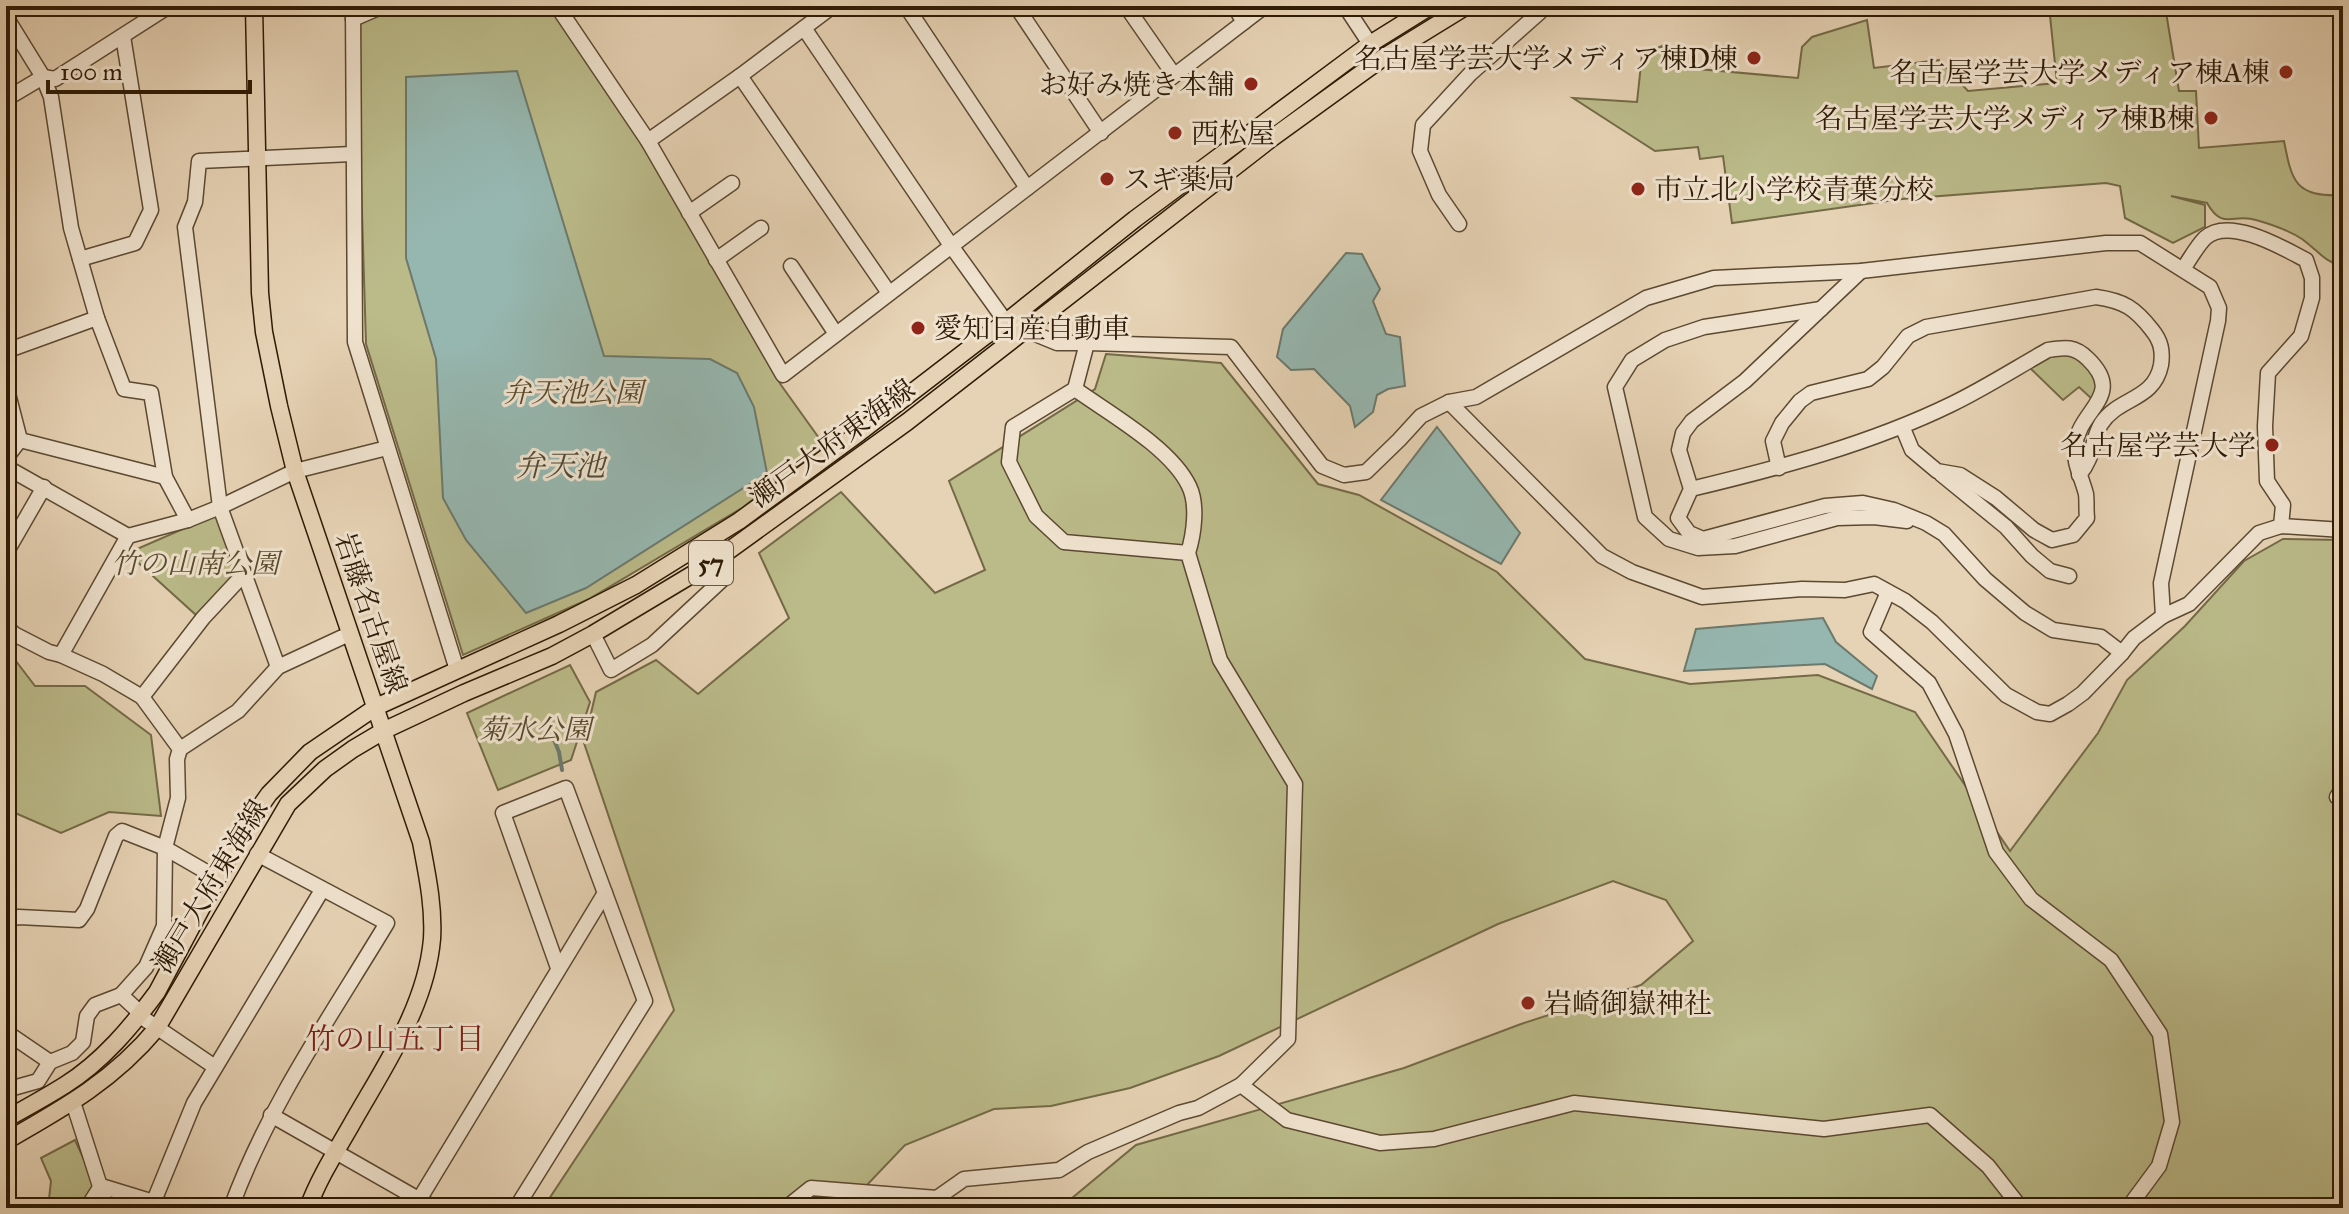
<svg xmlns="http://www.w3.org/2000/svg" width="2349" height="1214" viewBox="0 0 2349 1214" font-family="'IM FELL Great Primer','Noto Serif JP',serif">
	<rect width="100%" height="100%" fill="#e6d2b4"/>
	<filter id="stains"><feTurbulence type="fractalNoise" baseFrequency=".0025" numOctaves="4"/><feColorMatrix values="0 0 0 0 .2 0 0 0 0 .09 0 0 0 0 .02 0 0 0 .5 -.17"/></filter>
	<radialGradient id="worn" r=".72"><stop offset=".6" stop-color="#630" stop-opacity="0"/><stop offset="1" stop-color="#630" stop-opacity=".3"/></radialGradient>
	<g fill="#bbba89" stroke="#746a47" stroke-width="2">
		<polygon points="383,6 549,6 642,138 781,385 824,445 742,508 589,599 463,655 366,344 356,17"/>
		<path d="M2049,6H2165L2179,91H2196L2199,148L2284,141C2292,182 2295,197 2343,195V267C2325,262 2317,250 2302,239C2290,231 2270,224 2256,220C2233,213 2223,231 2207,203L2171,196L2205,205V227L2173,243L2125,218L2120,186L2106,183L1902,199L1732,223L1723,156L1700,159L1698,147L1655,151L1573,98L1637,102L1642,55L1662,46L1665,66L1798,78L1802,47L1812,37L1867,20L1874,68L1939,60L1968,91L2057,83Z"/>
		<path d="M2066,350C2083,359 2092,368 2098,386L2092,399L2079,387L2063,400L2029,367L2049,355Z"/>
		<polygon points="1106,354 1221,363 1318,484 1359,495 1497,572 1585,659 1690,684 1818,675 1915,712 2010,851 2098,733 2127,680 2185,626 2244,561 2283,539 2343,540 2343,1208 1066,1208 1066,1203 1136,1145 1404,1068 1521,1024 1641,985 1693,941 1666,900 1613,881 1498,924 1219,1056 1130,1088 1051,1106 994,1109 905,1145 845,1208 543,1208 674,1010 584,743 596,692 656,660 698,694 789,618 759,553 841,492 935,593 985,570 949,481 1095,389"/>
		<polygon points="217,514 238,572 196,615 133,558 137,549"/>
		<polygon points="6,648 35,686 85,686 151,735 161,816 109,812 61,833 6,809"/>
		<polygon points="570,665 590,702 571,760 498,790 467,713"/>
		<polygon points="75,1140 99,1192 103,1208 48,1208 51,1181 41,1158"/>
	</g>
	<g fill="#96b7b0" stroke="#6c796c" stroke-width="2">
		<polygon points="517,71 604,356 710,359 737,373 754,407 767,473 586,588 526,613 466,540 443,498 436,359 406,258 406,77"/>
		<polygon points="1346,253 1362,254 1380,289 1373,301 1386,334 1400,337 1405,386 1388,389 1377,395 1373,412 1355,427 1350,406 1314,369 1291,370 1277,357 1283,329"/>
		<polygon points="1437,427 1520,533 1501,564 1381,500"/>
		<polygon points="1823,618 1836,642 1877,676 1872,689 1825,664 1684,671 1696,629"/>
	</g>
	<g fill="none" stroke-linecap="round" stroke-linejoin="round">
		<polyline stroke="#6c796c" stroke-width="4" points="552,735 559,752 562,770"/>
		<defs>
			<g id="minor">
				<polyline points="353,6 355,342 457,670"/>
				<polyline points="557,6 648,141 783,375 1265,6"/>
				<polyline points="906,6 1027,188"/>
				<polyline points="1016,6 1101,133"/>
				<polyline points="1126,6 1174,75"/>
				<polyline points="1234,6 1244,22"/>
				<polyline points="1345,6 1370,44"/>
				<polyline points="6,17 43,77 51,97 71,228 97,318 124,389 151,393 165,477 188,520"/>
				<polyline points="353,19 383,6"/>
				<polyline points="740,76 889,293"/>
				<polyline points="6,99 43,77 55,79 169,6"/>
				<polyline points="648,141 740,76 833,6"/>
				<polyline points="689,213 732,183"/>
				<polyline points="1459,224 1439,195 1420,151 1423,125 1470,74 1540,12 1541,6"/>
				<polyline points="80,259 135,243 151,210 123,36"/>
				<polyline points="716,260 761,228"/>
				<polyline points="791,266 836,334"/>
				<path d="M2183,269C2190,259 2197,246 2205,238C2229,216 2283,248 2306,260L2312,278V298L2301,336L2268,373L2265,426L2267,481L2283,505L2281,526"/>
				<polyline points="1861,271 1745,381 1692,421 1683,433 1679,450 1691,489 1678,518 1689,533 1703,539 1825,506 1863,503 1894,510 1926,523 1944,534 1985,579 2025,613 2053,630 2101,637 2122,653"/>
				<polyline points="1821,309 1704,327 1665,340 1632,360 1615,387 1645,517 1669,539 1698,548 1735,546 1837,518 1874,517 1907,521"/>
				<polyline points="1087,343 1231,347 1322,466 1344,475 1366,472 1399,440 1421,416 1449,402 1476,397 1646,298 1714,278 1861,271 2106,243 2140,243 2210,287 2219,308 2218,321 2161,583 2163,616"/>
				<polyline points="6,351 97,318"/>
				<polyline points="6,386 20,440"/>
				<path d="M1075,389C1110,414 1171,448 1189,486C1198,504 1194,534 1188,553"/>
				<polyline points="1449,402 1602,556 1632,572 1702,597 1802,589 1845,590 1874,584 1905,601 1932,622 2006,695 2037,712 2050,714 2068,704 2083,693 2122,653 2134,638 2163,616 2189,604 2259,533 2281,526 2343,530"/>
				<polyline points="6,458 20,440 165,477"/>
				<polyline points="6,467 128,536"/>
				<path d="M1779,468L1773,441L1782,423L1800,401L1811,393L1868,379L1883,367L1908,336L1926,327L2096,297C2124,301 2135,308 2152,330C2161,341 2163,351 2161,365C2154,401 2118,397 2101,424C2091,441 2095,456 2079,475"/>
				<polyline points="1941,474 2006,527 2032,556 2050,571 2069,576"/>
				<path d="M1691,489C1779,468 1870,444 1952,404C1985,388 2016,368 2048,350C2065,347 2075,346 2088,359C2126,396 2079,409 2075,446C2073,462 2082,478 2086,494C2087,502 2086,510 2087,518L2073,535L2052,540L2034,530L1996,498L1960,475L1937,471L1912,450L1902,426"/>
				<polyline points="6,553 44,487"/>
				<polyline points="1888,592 1871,632 1929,683 1956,734 1996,852 2031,899 2111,960 2160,1034 2172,1122 2159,1166 2128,1208"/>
				<polyline points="6,626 14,634 49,652 61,655 103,674 142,697 180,749 177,759 178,798 165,848 164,926 146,967 121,995 135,1008 140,1016 215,1067"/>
				<polyline points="593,634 611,670 652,645 724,578 713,562"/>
				<polyline points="61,655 128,536 188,520 220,507 295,471 387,448"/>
				<polyline points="278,667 220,507 185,227 195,202 199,161 352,154"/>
				<polyline points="142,697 203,618 244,574"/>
				<polyline points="180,749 238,711 278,667 349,634"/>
				<polyline points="2337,797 2343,788"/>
				<polyline points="6,919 19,917 79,920 87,909 116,836 122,831 165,848 217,878"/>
				<polyline points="6,1032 50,1062"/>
				<polyline points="1241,1085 1287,1120 1380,1143 1434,1139 1574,1103 1824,1129 1930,1115 1988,1166 2021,1208"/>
				<polyline points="6,1090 38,1081 50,1062 72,1053 83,1042 87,1016 95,1005 121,995"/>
				<polyline points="73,1102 107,1208"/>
				<polyline points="271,1115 434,1208"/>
				<polyline points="101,1186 173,1208"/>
				<polyline points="154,1201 194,1103 322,890"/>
				<polyline points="87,1208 101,1186"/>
				<path d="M231,1208C268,1106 331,1016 387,923L257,854"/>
				<polyline points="414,1208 605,893"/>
				<polyline points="516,1208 645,1001 566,788 503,813 558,968"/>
				<polyline points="786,1208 811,1188 937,1198 964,1179 1059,1170 1088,1152 1179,1113 1198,1108 1241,1085 1288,1039 1295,784 1220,660 1188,553 1064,542 1036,516 1009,462 1013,427 1075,389 1087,343 1057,343 1006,322 952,247 804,28"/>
			</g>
			<g id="major">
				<path d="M254,6L260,293L264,332L279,406L295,471L421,842C427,874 434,906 432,939C426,1008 383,1068 350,1127C335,1153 318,1180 308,1208"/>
				<path d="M6,1119C26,1108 46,1097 65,1085C102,1062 132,1026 157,992L242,832L269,794L310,752L376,707L559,624L636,585L739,521L859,433L984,337L1006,322L1135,219L1370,44L1431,6"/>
				<path d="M6,1141C64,1108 114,1080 157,1028L288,804L325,769L353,749L385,730L464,693L552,656L593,634L713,562L907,422L1272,138L1384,57L1467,6"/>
			</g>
		</defs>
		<use href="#minor" stroke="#5c4931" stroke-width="17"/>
		<use href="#major" stroke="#2e1b05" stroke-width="19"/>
		<use href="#minor" stroke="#efe2ce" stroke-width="14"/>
		<use href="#major" stroke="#e6d2b4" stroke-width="16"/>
	</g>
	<g fill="#8f2418" stroke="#efe2ce" stroke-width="3">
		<circle cx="1754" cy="58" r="8"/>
		<circle cx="2286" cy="72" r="8"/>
		<circle cx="1251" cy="84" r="8"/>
		<circle cx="2211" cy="118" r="8"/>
		<circle cx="1175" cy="133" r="8"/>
		<circle cx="1107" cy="179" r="8"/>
		<circle cx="1638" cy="189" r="8"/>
		<circle cx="918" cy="328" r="8"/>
		<circle cx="2272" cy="445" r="8"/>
		<circle cx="1528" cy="1003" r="8"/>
	</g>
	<g text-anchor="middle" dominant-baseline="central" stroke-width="6" stroke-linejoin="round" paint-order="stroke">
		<rect fill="#efe2ce" stroke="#685741" stroke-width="2" x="689" y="541" width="44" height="44" rx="6"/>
		<g font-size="26" font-weight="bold" fill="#2e1b05">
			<text x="711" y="563">57</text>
		</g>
		<g font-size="28" fill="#2e1b05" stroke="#efe2ce" text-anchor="end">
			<text x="1738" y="58">名古屋学芸大学メディア棟D棟</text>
			<text x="2270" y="72">名古屋学芸大学メディア棟A棟</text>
			<text x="1235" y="84">お好み焼き本舗</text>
			<text x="2195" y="118">名古屋学芸大学メディア棟B棟</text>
			<text x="1191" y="133" text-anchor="start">西松屋</text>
			<text x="1123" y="179" text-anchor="start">スギ薬局</text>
			<text x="1654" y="189" text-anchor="start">市立北小学校青葉分校</text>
			<text x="934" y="328" text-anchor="start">愛知日産自動車</text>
			<text x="2256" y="445">名古屋学芸大学</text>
			<text x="1544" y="1003" text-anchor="start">岩崎御嶽神社</text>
		</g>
		<g font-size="28" font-style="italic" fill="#584b2d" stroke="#efe2ce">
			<text x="573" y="392">弁天池公園</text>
			<text x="195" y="563">竹の山南公園</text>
			<text x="535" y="729">菊水公園</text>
		</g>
		<g font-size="28" fill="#2e1b05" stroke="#efe2ce">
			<text transform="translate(832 443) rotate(-36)">瀬戸大府東海線</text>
			<text transform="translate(371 613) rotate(71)">岩藤名古屋線</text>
			<text transform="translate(210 886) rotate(-59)">瀬戸大府東海線</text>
		</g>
		<g font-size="30" font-style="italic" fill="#4d4a38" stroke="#efe2ce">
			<text x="560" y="466">弁天池</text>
		</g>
		<g font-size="30" fill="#7a1f14" stroke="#efe2ce">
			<text x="395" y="1039">竹の山五丁目</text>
		</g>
	</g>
	<rect width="2349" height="1214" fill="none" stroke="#e6d2b4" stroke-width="32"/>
	<rect x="8" y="8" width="2333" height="1198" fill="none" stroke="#2e1b05" stroke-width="4"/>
	<rect x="16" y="16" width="2317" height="1182" fill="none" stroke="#2e1b05" stroke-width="2"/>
	<path d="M48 80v12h202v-12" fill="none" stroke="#2e1b05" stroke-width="4"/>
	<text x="60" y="80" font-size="24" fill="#2e1b05" stroke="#efe2ce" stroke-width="6" paint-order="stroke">100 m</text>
	<rect width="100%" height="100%" filter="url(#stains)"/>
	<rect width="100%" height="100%" fill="url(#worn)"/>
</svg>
